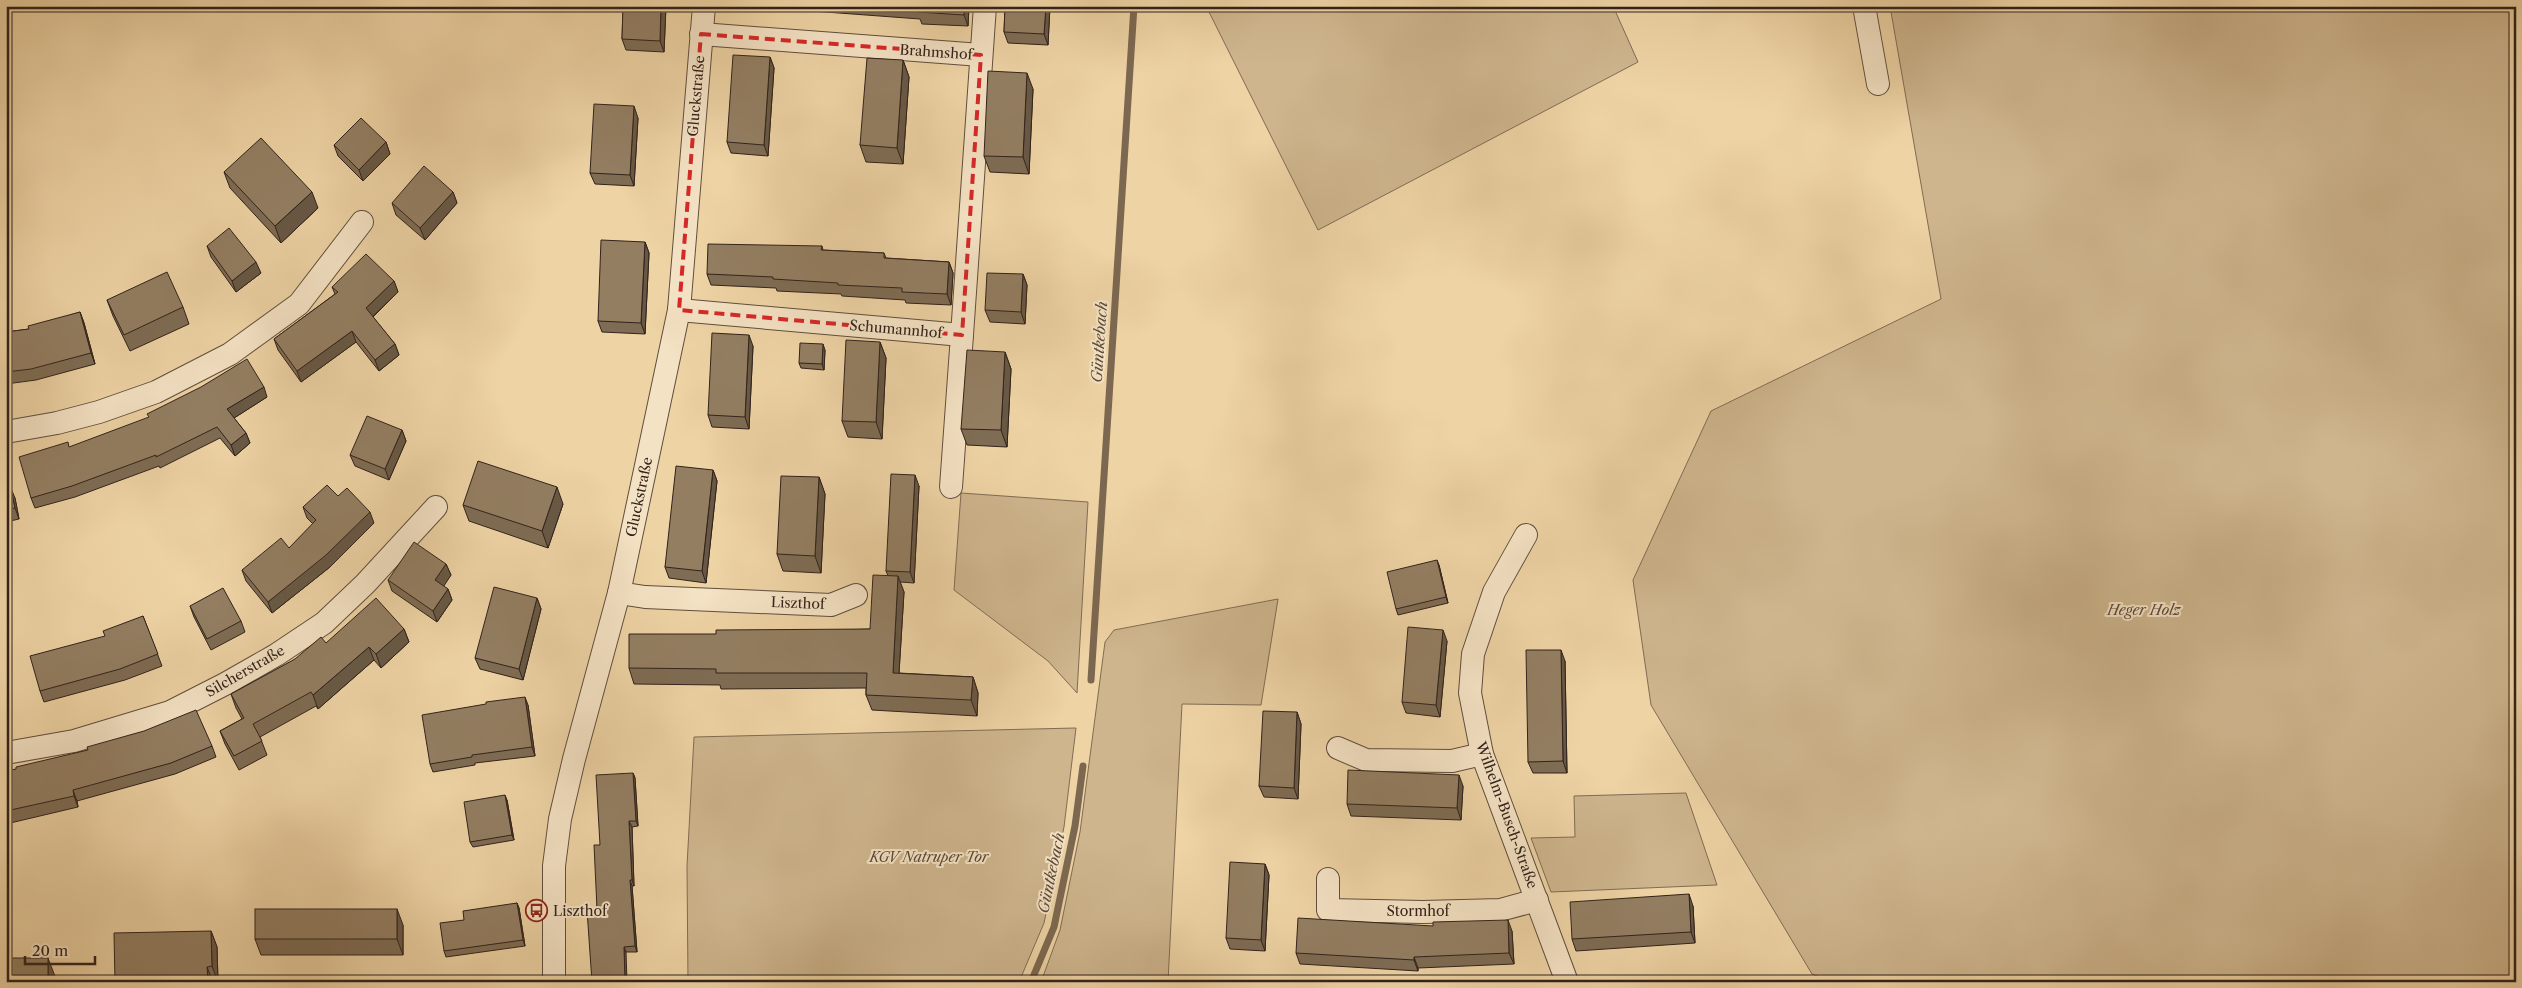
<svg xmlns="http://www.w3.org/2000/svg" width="2522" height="988" viewBox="0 0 2522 988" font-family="'Libre Caslon Text',serif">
	<rect width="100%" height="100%" fill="#eed3a4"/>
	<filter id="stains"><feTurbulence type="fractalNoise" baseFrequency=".004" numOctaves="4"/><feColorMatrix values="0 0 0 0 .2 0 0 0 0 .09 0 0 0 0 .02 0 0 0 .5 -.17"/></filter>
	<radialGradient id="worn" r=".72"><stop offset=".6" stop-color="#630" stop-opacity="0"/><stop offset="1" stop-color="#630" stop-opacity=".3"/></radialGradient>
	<g fill="#ceb58d" stroke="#806c54">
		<polygon points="1206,6 1613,6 1638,62 1318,230"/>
		<polygon points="1890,6 2516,6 2516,982 1833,982 1812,974 1651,705 1633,580 1711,411 1941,299"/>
		<polygon points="961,493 1088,502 1077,693 1048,661 954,590"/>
		<polygon points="1278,599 1261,705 1182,704 1168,982 1041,982 1060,930 1080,832 1105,642 1114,630"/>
		<polygon points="1076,728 1064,827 1044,923 1019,982 688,982 687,866 694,737"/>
		<polygon points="1686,793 1717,885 1551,892 1531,838 1575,837 1574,796"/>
	</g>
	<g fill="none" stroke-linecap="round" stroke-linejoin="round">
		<g stroke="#7c6851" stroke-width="7">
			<polyline points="1091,680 1134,6"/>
			<polyline points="1031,982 1054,927 1075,826 1083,766"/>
		</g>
		<defs>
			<g id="street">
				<polyline points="1864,6 1878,84"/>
				<polyline points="701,34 981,55"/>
				<polyline points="679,310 962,335 951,487"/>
				<polyline points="962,335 985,6"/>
				<polyline points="6,432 57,423 99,412 156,392 230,354 299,304 362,222"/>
				<polyline points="1526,535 1494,592 1473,654 1470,693 1482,754 1567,982"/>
				<polyline points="619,593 645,597 831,605 856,595"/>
				<polyline points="1338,748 1366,760 1452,761 1482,754"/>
				<polyline points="6,753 74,741 170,712 225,684 276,655 324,623 365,584 436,507"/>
				<polyline points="1328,879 1328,910 1423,912 1500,910 1537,900"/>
				<polyline points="554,982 554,866 560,819 574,759 619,593 679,310 704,6"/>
			</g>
		</defs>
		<use href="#street" stroke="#604e3d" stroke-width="24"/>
		<use href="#street" stroke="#f4e2c4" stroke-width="22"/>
	</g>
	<g fill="#7e6c54" stroke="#31221b">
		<polygon points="623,6 666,6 664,52 626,50 622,39"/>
		<polygon points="744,6 969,6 968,26 922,24 920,19"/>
		<polygon points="1005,6 1050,6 1048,45 1008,43 1004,32"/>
		<polygon points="770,57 774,68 768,156 731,153 727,142"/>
		<polygon points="903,60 909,77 903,164 866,162 860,145"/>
		<polygon points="1033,89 1029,174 990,172 984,156"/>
		<polygon points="638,118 634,186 595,184 590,173"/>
		<polygon points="386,142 390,154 363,181 338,156 334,145"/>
		<polygon points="224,172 318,208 281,243 230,188"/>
		<polygon points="453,192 457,203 425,240 396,215 392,203"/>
		<polygon points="645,242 649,253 645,334 602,332 598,321"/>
		<polygon points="207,246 261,273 236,292 211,257"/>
		<polygon points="822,246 823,250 884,253 886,258 949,262 953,273 951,305 906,303 905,300 842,296 841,294 777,291 776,288 711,285 707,274"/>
		<polygon points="1023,274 1027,285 1025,324 990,322 985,310"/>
		<polygon points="394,281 398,292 373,317 395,344 399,355 379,371 356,342 301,382 278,350 274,339 335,294 332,287"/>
		<polygon points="107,300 183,307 189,324 130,351 113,316"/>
		<polygon points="80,312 84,323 95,364 36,380 6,384 6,332 29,329"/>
		<polygon points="880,342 886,358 882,439 848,437 842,421"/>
		<polygon points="753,346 749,429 712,427 708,415"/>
		<polygon points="825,350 824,370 801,368 799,363"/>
		<polygon points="1005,352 1011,369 1007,447 967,445 961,429"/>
		<polygon points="267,397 234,418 246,433 250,443 235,456 220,438 160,468 159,466 75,497 35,508 31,498 70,447"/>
		<polygon points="402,430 406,441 389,480 355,466 350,455"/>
		<polygon points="713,470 717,481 706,583 669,578 665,567"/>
		<polygon points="819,477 825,494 821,573 783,571 777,554"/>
		<polygon points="919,486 914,583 900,582 904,592 899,673 973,677 978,693 977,716 872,710 866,695 866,688 721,689 720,685 634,684 629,668 716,634 870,629 888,576 886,571"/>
		<polygon points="6,487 15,498 19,519 6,522"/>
		<polygon points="338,496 374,523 330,567 272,613 246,581 242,570 289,548 313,524 307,518 303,507"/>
		<polygon points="563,504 548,548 469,521 463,505"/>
		<polygon points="446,564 451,575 443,586 448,589 452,600 437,622 392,591 388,580"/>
		<polygon points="1439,565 1448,603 1398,615 1396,609"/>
		<polygon points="537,598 541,609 523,680 480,669 475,658"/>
		<polygon points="190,606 241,621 245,632 211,650 194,617"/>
		<polygon points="143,616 162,666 125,680 44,702 40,691"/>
		<polygon points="404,629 409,642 381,668 374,660 318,709 316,706 260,737 267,755 239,770 225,744 220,731 242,719 236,708 231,694 326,643"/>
		<polygon points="1447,641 1440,717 1406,713 1402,702"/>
		<polygon points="1565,661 1567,773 1533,773 1528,762"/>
		<polygon points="528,705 535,756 475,763 475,765 433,772 430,764"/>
		<polygon points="1297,712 1301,724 1298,799 1264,797 1259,786"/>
		<polygon points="212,746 216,757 175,774 77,801 78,807 6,824 6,771"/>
		<polygon points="633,773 635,778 638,826 632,827 634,886 632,886 637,952 626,952 597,909 600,845"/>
		<polygon points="1463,786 1461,820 1351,816 1347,804"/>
		<polygon points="507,800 514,840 473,847 470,842"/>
		<polygon points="1265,864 1269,875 1265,951 1230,949 1226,938"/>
		<polygon points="517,903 519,908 525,946 446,957 444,951 464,920"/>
		<polygon points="1693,906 1695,943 1576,951 1572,939"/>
		<polygon points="403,925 403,955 261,955 255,939"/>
		<polygon points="211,931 217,947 218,982 115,982"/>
		<polygon points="1512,931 1514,964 1418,968 1418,971 1300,964 1296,953"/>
	</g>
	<g fill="#675845" stroke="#31221b">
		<polygon points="661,6 666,6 664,52 660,41"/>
		<polygon points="964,6 969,6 968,26 964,15"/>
		<polygon points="1046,6 1050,6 1048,45 1044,34"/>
		<polygon points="770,57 774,68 768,156 764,145"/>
		<polygon points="903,60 909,77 903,164 897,148"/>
		<polygon points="1027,73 1033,89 1029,174 1023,157"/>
		<polygon points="634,106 638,118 634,186 630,175"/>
		<polygon points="386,142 390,154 363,181 359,170"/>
		<polygon points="312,192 318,208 281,243 275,226"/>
		<polygon points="453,192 457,203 425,240 420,228"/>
		<polygon points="645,242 649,253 645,334 641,323"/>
		<polygon points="256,262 261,273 236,292 232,281"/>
		<polygon points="949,262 953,273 951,305 947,294"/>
		<polygon points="1023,274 1027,285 1025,324 1021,312"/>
		<polygon points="394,281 398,292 370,319 366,308"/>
		<polygon points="80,312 84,323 95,364 91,353"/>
		<polygon points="352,331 356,342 301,382 297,371"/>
		<polygon points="749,335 753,346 749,429 745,417"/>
		<polygon points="880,342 886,358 882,439 876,422"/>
		<polygon points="395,344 399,355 379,371 375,360"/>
		<polygon points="823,344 825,350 824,370 822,364"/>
		<polygon points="1005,352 1011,369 1007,447 1001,430"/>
		<polygon points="264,387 267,397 231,420 227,409"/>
		<polygon points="402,430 406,441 389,480 385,469"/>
		<polygon points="246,433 250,443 235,456 231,445"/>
		<polygon points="713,470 717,481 706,583 702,571"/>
		<polygon points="915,475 919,486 914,583 910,572"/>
		<polygon points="819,477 825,494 821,573 815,556"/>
		<polygon points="10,486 15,498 19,519 15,508"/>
		<polygon points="557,487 563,504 548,548 542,531"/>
		<polygon points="370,512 374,523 330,567 272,613 268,602"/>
		<polygon points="1437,560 1439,565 1448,603 1446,597"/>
		<polygon points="446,564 451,575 440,592 435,580"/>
		<polygon points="898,576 904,592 898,689 893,673"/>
		<polygon points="448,589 452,600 437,622 433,611"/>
		<polygon points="537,598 541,609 523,680 519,669"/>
		<polygon points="404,629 409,642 381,668 376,654"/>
		<polygon points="1443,630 1447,641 1440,717 1436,705"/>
		<polygon points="369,647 374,660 318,709 313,695"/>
		<polygon points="1561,650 1565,661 1567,773 1563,761"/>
		<polygon points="973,677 978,693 977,716 971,700"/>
		<polygon points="525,697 528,705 535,756 532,747"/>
		<polygon points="1297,712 1301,724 1298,799 1294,788"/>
		<polygon points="633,773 635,778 638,826 636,821"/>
		<polygon points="1459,775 1463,786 1461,820 1457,808"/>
		<polygon points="73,790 77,801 78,807 74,796"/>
		<polygon points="505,795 507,800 514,840 512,835"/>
		<polygon points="629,821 632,827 634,886 632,880"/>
		<polygon points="1265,864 1269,875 1265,951 1261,940"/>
		<polygon points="630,880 632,886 637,952 635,946"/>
		<polygon points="1689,894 1693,906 1695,943 1691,932"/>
		<polygon points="517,903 519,908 525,946 523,940"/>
		<polygon points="397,909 403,925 403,955 397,939"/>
		<polygon points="1508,920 1512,931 1514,964 1509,953"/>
		<polygon points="211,931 217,947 218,982 212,966"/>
		<polygon points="624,947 626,952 627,982 625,982"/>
		<polygon points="1414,957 1418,968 1418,971 1414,960"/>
		<polygon points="48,958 56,979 56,982 48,982"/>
		<polygon points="207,967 213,982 208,982"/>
	</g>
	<g fill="#937e62" stroke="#31221b">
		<polygon points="623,6 661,6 660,41 622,39"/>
		<polygon points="900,6 964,6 964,15 918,12 918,8"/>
		<polygon points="1005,6 1046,6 1044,34 1004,32"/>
		<polygon points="733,55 770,57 764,145 727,142"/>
		<polygon points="867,58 903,60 897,148 860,145"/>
		<polygon points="988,71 1027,73 1023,157 984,156"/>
		<polygon points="594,104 634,106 630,175 590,173"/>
		<polygon points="361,118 386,142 359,170 334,145"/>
		<polygon points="261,138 312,192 275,226 224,172"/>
		<polygon points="424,166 453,192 420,228 392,203"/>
		<polygon points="229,228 256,262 232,281 207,246"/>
		<polygon points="601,240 645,242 641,323 598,321"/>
		<polygon points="708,244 822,246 821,250 884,253 884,258 949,262 947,294 902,292 902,288 838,285 838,283 773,279 773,277 707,274"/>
		<polygon points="366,254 394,281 366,308 395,344 375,360 352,331 297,371 274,339 338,292 332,287"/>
		<polygon points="167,272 183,307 124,335 107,300"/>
		<polygon points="987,273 1023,274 1021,312 985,310"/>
		<polygon points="80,312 91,353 31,369 6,372 6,332 29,329 28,326"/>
		<polygon points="712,333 749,335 745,417 708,415"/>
		<polygon points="846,340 880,342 876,422 842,421"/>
		<polygon points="800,343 823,344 822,364 799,363"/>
		<polygon points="967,350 1005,352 1001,430 961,429"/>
		<polygon points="247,359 264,387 227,409 246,433 231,445 217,427 156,457 156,455 72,486 31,498 19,457 68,442 69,447 149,417 147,414 201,387"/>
		<polygon points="367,416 402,430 385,469 350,455"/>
		<polygon points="478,461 557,487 542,531 463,505"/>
		<polygon points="676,466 713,470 702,571 665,567"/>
		<polygon points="891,474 915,475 910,572 886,571"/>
		<polygon points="781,476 819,477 815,556 777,554"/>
		<polygon points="327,485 338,496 347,488 370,512 326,555 268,602 242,570 281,538 289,548 316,520 303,507"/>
		<polygon points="10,486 15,508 6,510 6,487"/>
		<polygon points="414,542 446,564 435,580 448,589 433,611 388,580"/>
		<polygon points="1437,560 1446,597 1396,609 1387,572"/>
		<polygon points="873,575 898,576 893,673 973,677 971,700 866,695 867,673 716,673 716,669 629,668 629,634 716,634 716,630 870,629"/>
		<polygon points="494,587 537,598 519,669 475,658"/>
		<polygon points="223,588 241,621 207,639 190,606"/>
		<polygon points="376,598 404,629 376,654 369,647 313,695 311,692 253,724 262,741 234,756 220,731 244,718 231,694 295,659 321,637 326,643"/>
		<polygon points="143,616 158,654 120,669 40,691 30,656 105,636 103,631"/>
		<polygon points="1408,627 1443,630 1436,705 1402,702"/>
		<polygon points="1526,650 1561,650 1563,761 1528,762"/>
		<polygon points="525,697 532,747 472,755 472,757 430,764 422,715 486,704 486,702"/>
		<polygon points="196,710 212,746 171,763 73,790 74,796 6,811 6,771 16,769 16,767 88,750 87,747 144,731"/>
		<polygon points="1263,711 1297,712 1294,788 1259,786"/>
		<polygon points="1348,770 1459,775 1457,808 1347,804"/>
		<polygon points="633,773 636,821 629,821 632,880 630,880 635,946 624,947 625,982 592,982 587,910 597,909 594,845 600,845 596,775"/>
		<polygon points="505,795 512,835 470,842 464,802"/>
		<polygon points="1230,862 1265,864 1261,940 1226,938"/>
		<polygon points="1689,894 1691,932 1572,939 1570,902"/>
		<polygon points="517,903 523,940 444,951 440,923 464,920 463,911"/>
		<rect x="255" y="909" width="142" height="30"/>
		<polygon points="1298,918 1433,926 1433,922 1508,920 1509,953 1414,957 1414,960 1296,953"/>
		<polygon points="211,931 212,966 207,967 208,982 115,982 114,933"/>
		<rect x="6" y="958" width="42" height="24"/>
		<polygon points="396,979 396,982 255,982 255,980"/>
		<polygon points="526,979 526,982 511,982"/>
	</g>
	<path fill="none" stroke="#d62828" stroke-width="4" stroke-dasharray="10 6" stroke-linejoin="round" d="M701,34L981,55L962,335L679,310Z"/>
	<defs>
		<symbol id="bus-ring" viewBox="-11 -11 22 22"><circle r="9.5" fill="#f4e2c4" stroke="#8f2418" stroke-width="1.5"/><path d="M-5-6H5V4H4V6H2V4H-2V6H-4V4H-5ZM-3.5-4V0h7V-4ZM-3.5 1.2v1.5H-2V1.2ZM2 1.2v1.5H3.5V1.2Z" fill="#8f2418"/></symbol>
	</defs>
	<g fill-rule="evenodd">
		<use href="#bus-ring" x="524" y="898" width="25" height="25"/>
	</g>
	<g text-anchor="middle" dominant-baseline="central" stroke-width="4" stroke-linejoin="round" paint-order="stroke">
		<g font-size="14" fill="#31221b" stroke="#f4e2c4">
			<text transform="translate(936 52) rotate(4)">Brahmshof</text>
			<text transform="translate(696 96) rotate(-85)">Gluckstraße</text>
			<text transform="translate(896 329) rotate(5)">Schumannhof</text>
			<text transform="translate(639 497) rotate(-78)">Gluckstraße</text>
			<text transform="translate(798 603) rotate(2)">Liszthof</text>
			<text transform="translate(245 671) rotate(-30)">Silcherstraße</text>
			<text transform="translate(1507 815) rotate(70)">Wilhelm-Busch-Straße</text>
			<text x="1418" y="911">Stormhof</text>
		</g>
		<g font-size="14" font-style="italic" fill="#584738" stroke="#f4e2c4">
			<text x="2144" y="610">Heger Holz</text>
			<text x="929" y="857">KGV Natruper Tor</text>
		</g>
		<g font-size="14" fill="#31221b" stroke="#f4e2c4" text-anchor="start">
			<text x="553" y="911">Liszthof</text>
		</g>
		<g font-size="15" font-style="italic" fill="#5d4b3a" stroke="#f4e2c4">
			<text transform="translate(1099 342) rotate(-86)">Güntkebach</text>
			<text transform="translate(1051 873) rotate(-78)">Güntkebach</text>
		</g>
	</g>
	<rect width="2522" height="988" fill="none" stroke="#eed3a4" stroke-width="25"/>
	<rect x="8" y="8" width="2507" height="973" fill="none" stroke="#31221b" stroke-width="2.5"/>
	<rect x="12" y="12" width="2497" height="963" fill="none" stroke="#31221b"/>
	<path d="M25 956v8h70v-8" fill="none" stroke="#31221b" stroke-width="2.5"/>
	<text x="32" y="956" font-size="15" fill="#31221b" stroke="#f4e2c4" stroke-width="4" paint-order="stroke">20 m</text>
	<rect width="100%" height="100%" filter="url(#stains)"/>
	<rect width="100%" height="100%" fill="url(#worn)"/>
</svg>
